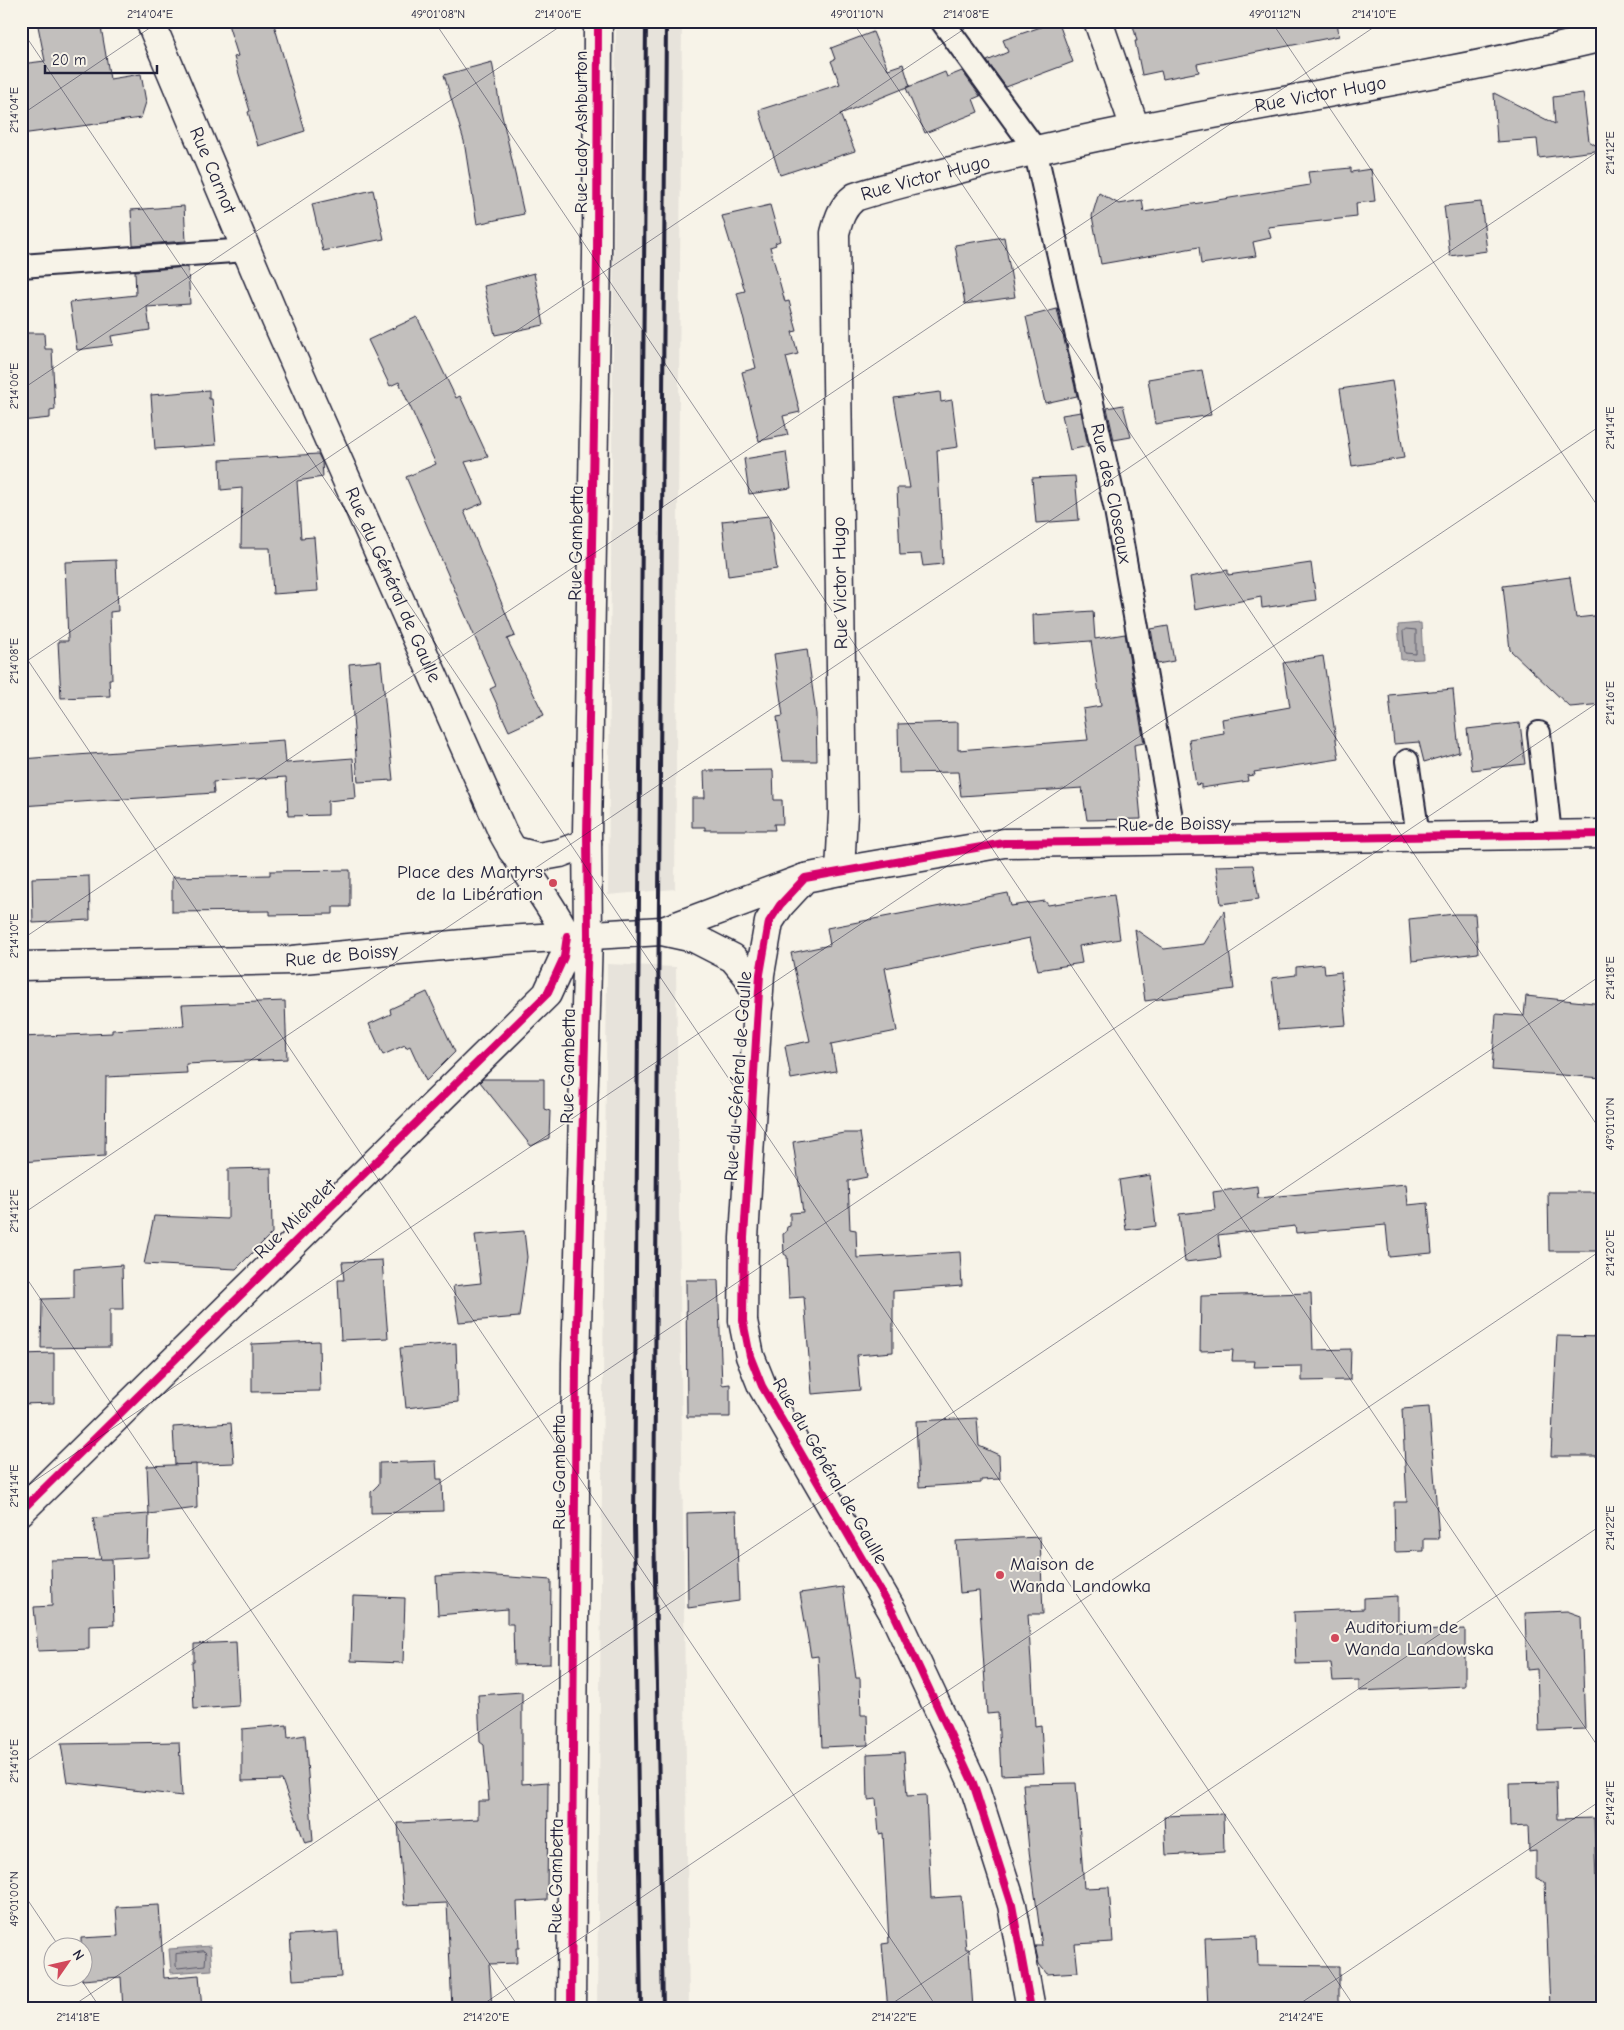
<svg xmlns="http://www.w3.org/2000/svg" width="1624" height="2030" viewBox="0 0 1624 2030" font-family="'Comic Neue',sans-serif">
	<rect width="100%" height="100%" fill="#f7f3e8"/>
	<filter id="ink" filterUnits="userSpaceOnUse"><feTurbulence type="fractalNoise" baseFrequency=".02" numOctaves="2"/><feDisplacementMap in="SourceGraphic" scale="10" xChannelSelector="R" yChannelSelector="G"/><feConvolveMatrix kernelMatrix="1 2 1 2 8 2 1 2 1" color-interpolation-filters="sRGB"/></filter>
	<g filter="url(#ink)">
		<g fill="#e7e3db">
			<polygon points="616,21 682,21 675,889 608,895"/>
			<polygon points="607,964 676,967 689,2009 597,2009"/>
		</g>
		<g fill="#aeabad" stroke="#76747f">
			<polygon points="1421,623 1423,659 1401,660 1398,625"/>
			<polygon points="210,1946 212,1970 171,1973 169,1949"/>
		</g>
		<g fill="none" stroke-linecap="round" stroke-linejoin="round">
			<g stroke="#5a5969" stroke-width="1">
				<polygon points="1406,629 1416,630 1416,654 1405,653 1403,632"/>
				<polygon points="204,1951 206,1953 205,1965 178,1968 176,1966 176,1954"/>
			</g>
		</g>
		<g fill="#c2bfbd" stroke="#22223b">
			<polygon points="37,21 100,21 110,79 141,74 146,102 141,118 21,134 21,64 45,61"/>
			<polygon points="227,21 273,21 305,131 258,146 248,112 250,111 234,57 238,56"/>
			<polygon points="1058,21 1073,62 1006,87 987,61 1008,52 1003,40"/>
			<polygon points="1155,21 1337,21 1339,36 1197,64 1199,72 1163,79 1161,71 1142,75 1135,41 1137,41 1133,25"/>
			<polygon points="873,32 888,69 903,64 910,86 840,114 855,151 780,175 759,110 840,84 831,61 835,59 831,48"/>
			<polygon points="492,62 501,111 524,214 477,224 464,141 444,75"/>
			<polygon points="962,71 980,96 973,99 978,112 925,133 906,88 945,72 947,77"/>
			<polygon points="1494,93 1555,124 1553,97 1583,93 1589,141 1603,150 1539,158 1537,139 1497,142"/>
			<polygon points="1351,168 1351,172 1371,169 1375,201 1356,203 1357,217 1268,227 1271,238 1253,242 1256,256 1201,264 1199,247 1101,264 1092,216 1099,193 1119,204 1142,200 1144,212 1310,185 1308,172"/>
			<polygon points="373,190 384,239 323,251 312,204"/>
			<polygon points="1481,202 1487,251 1450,256 1444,206"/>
			<polygon points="770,205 780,241 775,243 776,245 770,247 785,302 789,301 797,331 792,332 798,354 786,357 800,412 783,416 788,435 759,441 742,372 756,368 737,293 745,291 722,216"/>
			<polygon points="184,206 186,241 133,245 131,210"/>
			<polygon points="1004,237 1015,297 965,304 955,245"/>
			<polygon points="188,267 190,304 147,307 150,330 111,336 113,345 77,350 70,302 136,295 135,271"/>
			<polygon points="534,273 544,325 495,335 484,286"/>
			<polygon points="1057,309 1077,396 1045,403 1026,317"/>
			<polygon points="417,317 456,398 460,396 488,457 465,462 483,503 464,511 515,636 507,639 544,715 509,731 490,689 496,686 406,477 436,464 399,382 390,386 368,340"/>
			<polygon points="21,333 44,333 45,349 52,349 55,410 50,411 50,418 21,421"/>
			<polygon points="1202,370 1211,415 1155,424 1148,379"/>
			<polygon points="1392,381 1404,458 1352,466 1340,389"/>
			<polygon points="209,390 209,399 212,399 216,445 155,449 151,395"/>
			<polygon points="940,392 941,402 952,400 958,447 937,450 943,564 923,566 921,554 900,555 897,488 910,488 894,398"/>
			<polygon points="1123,405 1131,437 1114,440 1107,408"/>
			<polygon points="1081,412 1088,446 1070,450 1062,415"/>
			<polygon points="786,452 791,488 749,494 744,459"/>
			<polygon points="318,454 322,462 323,477 297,481 301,538 314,537 318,591 273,594 270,548 241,548 242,488 221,490 220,460"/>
			<polygon points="1075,476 1079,520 1036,523 1032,478"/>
			<polygon points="769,516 777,569 728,576 722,521"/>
			<polygon points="116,560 118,611 110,612 112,679 109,679 110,696 61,698 58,641 68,641 65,562"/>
			<polygon points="1311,563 1316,600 1262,608 1261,597 1195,610 1190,577 1228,570 1228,575"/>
			<polygon points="1570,577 1576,618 1603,615 1603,704 1570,707 1510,650 1503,586"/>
			<polygon points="1093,611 1095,639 1125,634 1144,743 1134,745 1141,819 1087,820 1082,788 961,796 958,772 899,773 898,724 958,722 958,750 1088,740 1083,709 1101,706 1091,641 1034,645 1033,615"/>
			<polygon points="1168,626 1174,661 1157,664 1151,629"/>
			<polygon points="807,649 816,714 817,761 783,761 777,717 783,716 774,654"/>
			<polygon points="1323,656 1339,759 1254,772 1255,775 1247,776 1248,781 1201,788 1201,784 1196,785 1189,739 1224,733 1222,719 1290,707 1283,663"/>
			<polygon points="381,661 393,780 358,782 349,664"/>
			<polygon points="1453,689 1459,752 1424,762 1419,742 1394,744 1389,695"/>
			<polygon points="1520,723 1525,764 1472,770 1467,729"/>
			<polygon points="284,740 286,763 353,758 356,798 328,801 328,815 288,816 286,777 213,782 214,793 21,806 21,759"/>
			<polygon points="773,770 774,800 782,800 783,824 774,824 775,830 705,830 705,827 692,827 692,798 705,798 704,771"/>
			<polygon points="1253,865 1259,899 1221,904 1216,866"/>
			<polygon points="350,870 350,907 333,907 333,914 270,915 270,911 172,912 172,877 270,875 270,871"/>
			<polygon points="89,876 90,920 33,923 32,878"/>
			<polygon points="1008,893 1011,906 1045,901 1048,905 1114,895 1120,939 1079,946 1082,963 1038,970 1030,938 885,968 897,1031 831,1044 836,1071 791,1079 785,1046 810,1041 791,953 830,945 827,928"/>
			<polygon points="1224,911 1234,989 1145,1001 1135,929 1164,949 1204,944"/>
			<polygon points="1455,914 1475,914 1478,953 1412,961 1409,919"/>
			<polygon points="1324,964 1325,974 1341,972 1346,1025 1278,1030 1272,978 1296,975 1296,967"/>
			<polygon points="427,992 455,1052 426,1081 410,1046 406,1048 405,1045 383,1055 369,1024 391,1014 390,1009"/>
			<polygon points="1526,996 1603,1004 1603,1078 1492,1070 1496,1014 1524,1016"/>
			<polygon points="285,1001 287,1059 186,1064 187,1073 106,1077 105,1156 21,1162 21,1037 112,1033 112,1030 184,1026 182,1005"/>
			<polygon points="483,1079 544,1079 544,1109 550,1111 549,1138 531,1146 480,1082"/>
			<polygon points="844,1133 860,1133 867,1177 848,1181 850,1229 856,1230 857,1258 960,1252 962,1286 893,1291 893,1352 857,1355 860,1390 812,1394 804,1297 789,1298 787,1256 784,1254 783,1234 786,1232 787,1227 790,1226 790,1213 803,1212 793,1142"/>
			<polygon points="271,1168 272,1233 236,1269 144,1264 154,1216 228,1219 228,1169"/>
			<polygon points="1150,1175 1156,1226 1126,1230 1119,1180"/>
			<polygon points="1406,1184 1408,1205 1428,1203 1432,1253 1389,1257 1386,1225 1296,1233 1295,1226 1218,1235 1221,1258 1185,1262 1179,1214 1215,1210 1213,1192 1257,1186 1258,1198"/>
			<polygon points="1548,1192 1599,1192 1599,1251 1549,1251"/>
			<polygon points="524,1231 527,1257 519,1317 459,1322 453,1286 481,1283 475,1235"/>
			<polygon points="382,1260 388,1338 341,1340 338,1280 344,1280 342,1262"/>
			<polygon points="122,1265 123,1309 110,1309 110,1347 41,1348 42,1299 74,1298 74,1269"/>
			<polygon points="686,1280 718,1280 722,1385 730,1384 730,1417 687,1417"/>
			<polygon points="1311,1293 1313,1350 1351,1349 1350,1380 1302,1381 1302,1366 1254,1367 1255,1361 1232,1361 1233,1350 1200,1351 1201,1296"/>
			<polygon points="1557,1336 1603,1337 1603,1426 1601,1426 1600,1456 1551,1456"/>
			<polygon points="319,1341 320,1391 252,1392 252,1344"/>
			<polygon points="456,1343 458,1402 406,1408 400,1348"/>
			<polygon points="54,1353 54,1403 21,1404 21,1354"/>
			<polygon points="1429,1407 1439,1539 1424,1539 1424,1551 1395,1552 1394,1502 1407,1502 1402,1409"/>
			<polygon points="977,1418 979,1446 999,1455 1000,1479 981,1480 981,1483 919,1487 916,1421"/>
			<polygon points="231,1423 234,1463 175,1465 173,1427"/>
			<polygon points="436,1461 437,1479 442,1479 443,1511 371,1513 371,1492 379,1484 379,1463"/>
			<polygon points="196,1464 197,1508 149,1514 147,1466"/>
			<polygon points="736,1511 739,1601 688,1608 687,1513"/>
			<polygon points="149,1514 148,1557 101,1560 93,1518"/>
			<polygon points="1040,1537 1043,1614 1028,1614 1035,1726 1041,1725 1044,1773 1001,1775 998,1713 987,1714 979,1591 960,1593 956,1541"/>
			<polygon points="112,1559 114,1625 89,1626 89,1649 38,1651 34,1607 52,1606 51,1560"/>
			<polygon points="469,1574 551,1580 550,1664 514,1665 513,1624 507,1624 507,1609 438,1615 436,1576"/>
			<polygon points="843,1587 856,1678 860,1678 861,1715 867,1715 868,1745 822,1747 818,1656 811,1657 800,1593"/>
			<polygon points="353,1596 405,1598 403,1663 351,1661"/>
			<polygon points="1398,1596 1398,1632 1465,1629 1465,1686 1359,1691 1359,1680 1333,1681 1331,1663 1296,1664 1294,1612 1364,1609 1364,1598"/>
			<polygon points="1567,1611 1581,1616 1585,1729 1539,1731 1537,1669 1527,1670 1525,1613"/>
			<polygon points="236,1642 239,1706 194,1709 192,1662 194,1662 194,1644"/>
			<polygon points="522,1692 522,1784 548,1782 547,1900 517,1902 519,1948 516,1948 517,1963 489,1964 492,2009 452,2009 447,1903 404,1905 398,1823 478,1819 478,1801 489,1801 484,1745 480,1742 478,1695"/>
			<polygon points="287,1725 288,1738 305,1735 313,1841 305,1843 282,1780 242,1781 242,1729"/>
			<polygon points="179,1742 182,1796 67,1782 61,1744"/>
			<polygon points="904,1752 907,1796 926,1795 931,1898 961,1896 966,1949 969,1949 973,2009 888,2009 882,1944 889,1943 883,1833 879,1834 876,1799 868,1800 867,1754"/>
			<polygon points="1556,1782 1557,1819 1594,1818 1600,2008 1550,2009 1545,1882 1536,1878 1536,1851 1529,1852 1528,1826 1510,1827 1509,1783"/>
			<polygon points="1076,1783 1084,1888 1109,1887 1113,1942 1075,1944 1078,1972 1047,1974 1039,1964 1035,1946 1042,1946 1029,1851 1023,1784"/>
			<polygon points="1223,1814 1224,1852 1166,1855 1164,1816"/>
			<polygon points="159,1905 164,1978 199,1975 202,2009 123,2009 121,1977 82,1980 81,1938 118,1936 116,1907"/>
			<polygon points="338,1932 341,1977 293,1980 290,1935"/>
			<polygon points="1257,1936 1258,1965 1339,1966 1339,2009 1208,2009 1205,1938"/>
		</g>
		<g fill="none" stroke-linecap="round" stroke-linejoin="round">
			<defs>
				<g id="lane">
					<path id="s1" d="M942,21L1035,149L1116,510L1175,840"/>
					<polyline points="21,266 247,250"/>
					<polyline points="1539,733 1550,835"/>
					<polyline points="1407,761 1418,836"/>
				</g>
				<g id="street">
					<path id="s2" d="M150,21L276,320L502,831C521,868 549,899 567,936"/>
					<polyline points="1098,21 1135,128"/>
					<polyline points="512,850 538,857 560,853 587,843"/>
					<polyline points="840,871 1004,843 1603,834"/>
					<polyline points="663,931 805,878"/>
					<path id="s3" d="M21,966L292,960L506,940L662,931L694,938L733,958L748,976L759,1004"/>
					<polyline points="21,1511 547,994 564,957 567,936"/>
					<polyline points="571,2009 576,1363 588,935 587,834 597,254 598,21"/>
				</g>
				<g id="secondary">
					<path id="s4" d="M1031,2009L1012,1905L973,1783L894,1614L762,1386L750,1356L743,1321L744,1238L760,974L769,922L780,905L805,878L840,871L843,813L835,233C839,218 842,207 855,197C888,186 921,179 955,170C1168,114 1388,89 1603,37"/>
				</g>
			</defs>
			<use href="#lane" stroke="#22223b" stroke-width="26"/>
			<use href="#street" stroke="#22223b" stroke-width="31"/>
			<use href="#secondary" stroke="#22223b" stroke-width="31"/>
			<use href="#lane" stroke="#f7f3e8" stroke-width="22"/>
			<use href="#street" stroke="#f7f3e8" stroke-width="28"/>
			<use href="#secondary" stroke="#f7f3e8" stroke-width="28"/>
			<g stroke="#22223b" stroke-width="4">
				<polyline points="641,2009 634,1523 646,21"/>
				<polyline points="663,2009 654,1523 666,21"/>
			</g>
			<defs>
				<g id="cycleway">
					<polyline points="21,1511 547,994 564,957 567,936"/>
					<polyline points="571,2009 576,1363 588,935 587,834 597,254 598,21"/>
					<polyline points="1031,2009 1012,1905 973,1783 894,1614 762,1386 750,1356 743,1321 744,1238 760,974 769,922 780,905 805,878 1004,843 1603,834"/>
				</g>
			</defs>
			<use href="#cycleway" stroke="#f7f3e8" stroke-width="11"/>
			<use href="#cycleway" stroke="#d6006c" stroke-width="8"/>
		</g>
	</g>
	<path fill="none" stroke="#22223b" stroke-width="1" stroke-opacity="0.45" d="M434,21L1603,1754M852,21L1603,1134M1271,21L1603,514M21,29L1356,2009M21,115L160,21M21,390L568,21M21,650L938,2009M21,665L976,21M21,940L1383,21M21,1215L1603,148M21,1270L520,2009M21,1490L1603,424M21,1765L1603,699M21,1890L60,1948M80,1978L101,2009M68,2009L1603,974M476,2009L1603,1249M884,2009L1603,1524M1292,2009L1603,1799"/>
	<g fill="#d1495b" stroke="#f7f3e8" stroke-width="2">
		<circle cx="553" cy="883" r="5"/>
		<circle cx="1000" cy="1575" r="5"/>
		<circle cx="1335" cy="1638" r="5"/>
	</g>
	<g text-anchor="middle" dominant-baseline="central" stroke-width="4" stroke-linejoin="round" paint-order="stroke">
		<g font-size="19" fill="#22223b" stroke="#f7f3e8">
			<text stroke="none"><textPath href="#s4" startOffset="2402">Rue Victor Hugo</textPath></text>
			<text transform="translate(581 132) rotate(-90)">Rue Lady Ashburton</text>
			<text stroke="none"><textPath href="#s2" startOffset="162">Rue Carnot</textPath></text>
			<text stroke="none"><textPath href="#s4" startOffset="1998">Rue Victor Hugo</textPath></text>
			<text stroke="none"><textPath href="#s1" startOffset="511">Rue des Closeaux</textPath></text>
			<text transform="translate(576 543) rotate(-89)">Rue Gambetta</text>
			<text transform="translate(840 583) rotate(-91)">Rue Victor Hugo</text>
			<text stroke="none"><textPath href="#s2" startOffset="614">Rue du Général de Gaulle</textPath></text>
			<text transform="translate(1174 824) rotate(-1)">Rue de Boissy</text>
			<text stroke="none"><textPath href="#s3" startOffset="321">Rue de Boissy</textPath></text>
			<text transform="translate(568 1066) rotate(-89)">Rue Gambetta</text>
			<text transform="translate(738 1076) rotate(-86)">Rue du Général de Gaulle</text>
			<text transform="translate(295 1219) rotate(-44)">Rue Michelet</text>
			<text transform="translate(830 1471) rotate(60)">Rue du Général de Gaulle</text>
			<text transform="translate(559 1472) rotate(-90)">Rue Gambetta</text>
			<text transform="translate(556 1876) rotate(-89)">Rue Gambetta</text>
		</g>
		<g font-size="19" fill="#22223b" stroke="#f7f3e8" text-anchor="start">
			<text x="543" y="872" text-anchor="end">Place des Martyrs<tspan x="543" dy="22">de la Libération</tspan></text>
			<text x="1010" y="1564">Maison de<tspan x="1010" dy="22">Wanda Landowka</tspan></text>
			<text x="1345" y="1627">Auditorium de<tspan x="1345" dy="22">Wanda Landowska</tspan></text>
		</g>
	</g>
	<rect width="1624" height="2030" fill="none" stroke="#f7f3e8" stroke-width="55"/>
	<g transform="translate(68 1962) rotate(56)"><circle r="24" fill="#f7f3e8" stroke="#a29fa3"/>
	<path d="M0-4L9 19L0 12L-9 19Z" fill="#d1495b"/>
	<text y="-8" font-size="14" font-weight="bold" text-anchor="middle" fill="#22223b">N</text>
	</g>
	<path d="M45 65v8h112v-8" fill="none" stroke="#22223b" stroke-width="2.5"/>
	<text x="52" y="65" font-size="15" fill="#22223b" stroke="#f7f3e8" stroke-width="4" paint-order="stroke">20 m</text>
	<rect x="28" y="28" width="1568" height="1974" fill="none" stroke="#22223b" stroke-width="2"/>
	<g font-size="12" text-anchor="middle" fill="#22223b">
		<text x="150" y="18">2°14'04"E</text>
		<text x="438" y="18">49°01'08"N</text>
		<text x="558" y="18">2°14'06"E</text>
		<text x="857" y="18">49°01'10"N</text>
		<text x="966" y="18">2°14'08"E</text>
		<text x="1275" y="18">49°01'12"N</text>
		<text x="1374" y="18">2°14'10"E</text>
		<text transform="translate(14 110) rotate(-90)" y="4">2°14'04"E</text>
		<text transform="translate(1610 153) rotate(-90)" y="4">2°14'12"E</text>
		<text transform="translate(14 386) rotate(-90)" y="4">2°14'06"E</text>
		<text transform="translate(1610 428) rotate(-90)" y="4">2°14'14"E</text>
		<text transform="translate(14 661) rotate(-90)" y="4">2°14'08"E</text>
		<text transform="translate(1610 703) rotate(-90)" y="4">2°14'16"E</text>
		<text transform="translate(14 936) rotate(-90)" y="4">2°14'10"E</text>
		<text transform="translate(1610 978) rotate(-90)" y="4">2°14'18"E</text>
		<text transform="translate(1610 1124) rotate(-90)" y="4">49°01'10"N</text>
		<text transform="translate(14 1211) rotate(-90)" y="4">2°14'12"E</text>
		<text transform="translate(1610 1253) rotate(-90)" y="4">2°14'20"E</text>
		<text transform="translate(14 1486) rotate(-90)" y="4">2°14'14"E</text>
		<text transform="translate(1610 1528) rotate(-90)" y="4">2°14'22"E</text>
		<text transform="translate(14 1761) rotate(-90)" y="4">2°14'16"E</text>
		<text transform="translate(1610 1803) rotate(-90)" y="4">2°14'24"E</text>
		<text transform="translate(14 1899) rotate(-90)" y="4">49°01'00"N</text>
		<text x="78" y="2021">2°14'18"E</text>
		<text x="486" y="2021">2°14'20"E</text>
		<text x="894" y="2021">2°14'22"E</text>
		<text x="1301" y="2021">2°14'24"E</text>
	</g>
</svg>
